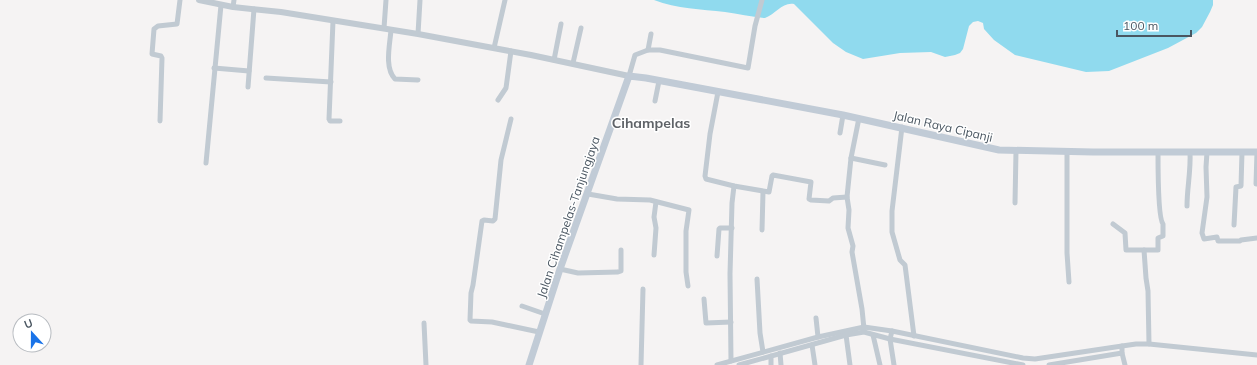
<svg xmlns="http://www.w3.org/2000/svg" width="1257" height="365" viewBox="0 0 1257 365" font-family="Mulish,sans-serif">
	<rect width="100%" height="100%" fill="#f5f3f3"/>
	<path fill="#90daee" d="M654,0H1213V5L1210,12L1202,27L1196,33L1168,48L1109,71L1086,72L1015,55L994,40L984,29L983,23L978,21L973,22L969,26L963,49L960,53L955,55L945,57L931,52L900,53L863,59L846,52L833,43L794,4C782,2 776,14 765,18C752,17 738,14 725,12C701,9 677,9 654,0Z"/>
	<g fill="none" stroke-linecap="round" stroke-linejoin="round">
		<g stroke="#c1cad2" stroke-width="5">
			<polyline points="233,7 234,0"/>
			<polyline points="333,21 329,119 330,121 340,121"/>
			<polyline points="384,28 386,0"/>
			<path d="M391,30C390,44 384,68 395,79L418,80"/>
			<polyline points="418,34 420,0"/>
			<polyline points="494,48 505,0"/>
			<polyline points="648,50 651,34"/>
			<polyline points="554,60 561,24"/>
			<polyline points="573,63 581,28"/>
			<polyline points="214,68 249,71"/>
			<polyline points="629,76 635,55 648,50 660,50 748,68 755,26 762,0"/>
			<polyline points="266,78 331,82"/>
			<polyline points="248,87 254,9"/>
			<polyline points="718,92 710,134 705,176 706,179 734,186 769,192 772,176 773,175 811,182 809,199 811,200 829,201 833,198 847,197"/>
			<polyline points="498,100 506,88 511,51"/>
			<polyline points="655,101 659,81"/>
			<polyline points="859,118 851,158 848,187 847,197 849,210 848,228 853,246 852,252 862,309 864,329"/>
			<polyline points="511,119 501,160 495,219 493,221 484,220 482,221 473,285 471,293 470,320 471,321 492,322 539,332"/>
			<polyline points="160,121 162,58 161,56 152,54 154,29 158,26 177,24 180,0"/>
			<polyline points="902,127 892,211 892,232 900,260 905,265 914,336"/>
			<polyline points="840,133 843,115"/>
			<polyline points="1067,152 1067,253 1069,282"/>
			<polyline points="1207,152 1206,167 1207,197 1202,233 1204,239 1217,237 1218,241 1240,241 1241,240 1257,238"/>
			<polyline points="851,158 885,165"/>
			<polyline points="206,163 221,5"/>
			<polyline points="1256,184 1257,152"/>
			<polyline points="588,194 617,199 650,200 689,210 686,231 686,272 688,286"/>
			<polyline points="1015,203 1016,151"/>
			<path d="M1187,206C1187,188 1191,171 1190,152"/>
			<path d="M1113,224L1125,233L1126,250H1158V238L1163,236V224C1158,218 1158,163 1158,152"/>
			<polyline points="1234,225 1236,187 1241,186 1242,152"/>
			<polyline points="762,230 763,192"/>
			<polyline points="1144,250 1146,278 1148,291 1149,344"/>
			<polyline points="654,255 656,228 654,217 656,202"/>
			<polyline points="717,256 719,229 720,228 732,228"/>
			<polyline points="560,269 578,273 618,272 621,271 621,250"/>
			<polyline points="757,279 760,333 763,352"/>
			<polyline points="704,299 706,323 731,322"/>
			<polyline points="522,306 545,314"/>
			<polyline points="816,318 818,337"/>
			<polyline points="424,323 426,365"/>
			<polyline points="892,331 890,339 894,365"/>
			<polyline points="846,335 850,365"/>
			<polyline points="873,335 880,365"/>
			<polyline points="812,345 815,365"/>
			<polyline points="780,353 781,365"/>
			<polyline points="1122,353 1125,365"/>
			<polyline points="731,361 730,274 732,203 734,186"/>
			<polyline points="641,365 643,289"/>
			<polyline points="717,365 818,337 864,327 892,331 1023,358 1035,359 1122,346"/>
			<polyline points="739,365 846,335 864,332 890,339 1023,365"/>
			<polyline points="771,365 771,356"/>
			<polyline points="1049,365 1122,353 1122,346 1136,344 1149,344 1257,355"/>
		</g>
		<polyline stroke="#c1cad2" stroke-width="6" points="199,0 233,7 281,12 418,34 531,55 629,76"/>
		<polyline stroke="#c1cbd6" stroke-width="7" points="529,365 560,269 629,76 646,78 843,115 999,150 1093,152 1257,152"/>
	</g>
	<g text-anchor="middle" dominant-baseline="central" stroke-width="3" stroke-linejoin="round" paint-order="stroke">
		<g font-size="12" fill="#4a5661" stroke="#fff">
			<text transform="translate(943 126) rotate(13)">Jalan Raya Cipanji</text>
			<text transform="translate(568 217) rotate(-71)">Jalan Cihampelas-Tanjungjaya</text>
		</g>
		<g font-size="14" font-weight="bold" fill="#5f6368" stroke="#fff">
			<text x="651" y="123">Cihampelas</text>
		</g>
	</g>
	<g transform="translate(32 333) rotate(339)"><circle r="19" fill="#ffffff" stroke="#b7bbc0"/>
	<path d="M0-3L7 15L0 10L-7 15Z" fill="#1a73e8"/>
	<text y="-6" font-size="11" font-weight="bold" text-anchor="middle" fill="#4a5661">U</text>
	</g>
	<path d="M1117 30v6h74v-6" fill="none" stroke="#4a5661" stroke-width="2"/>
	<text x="1123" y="30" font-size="12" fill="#4a5661" stroke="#ffffff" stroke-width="3" paint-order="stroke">100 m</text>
</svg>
